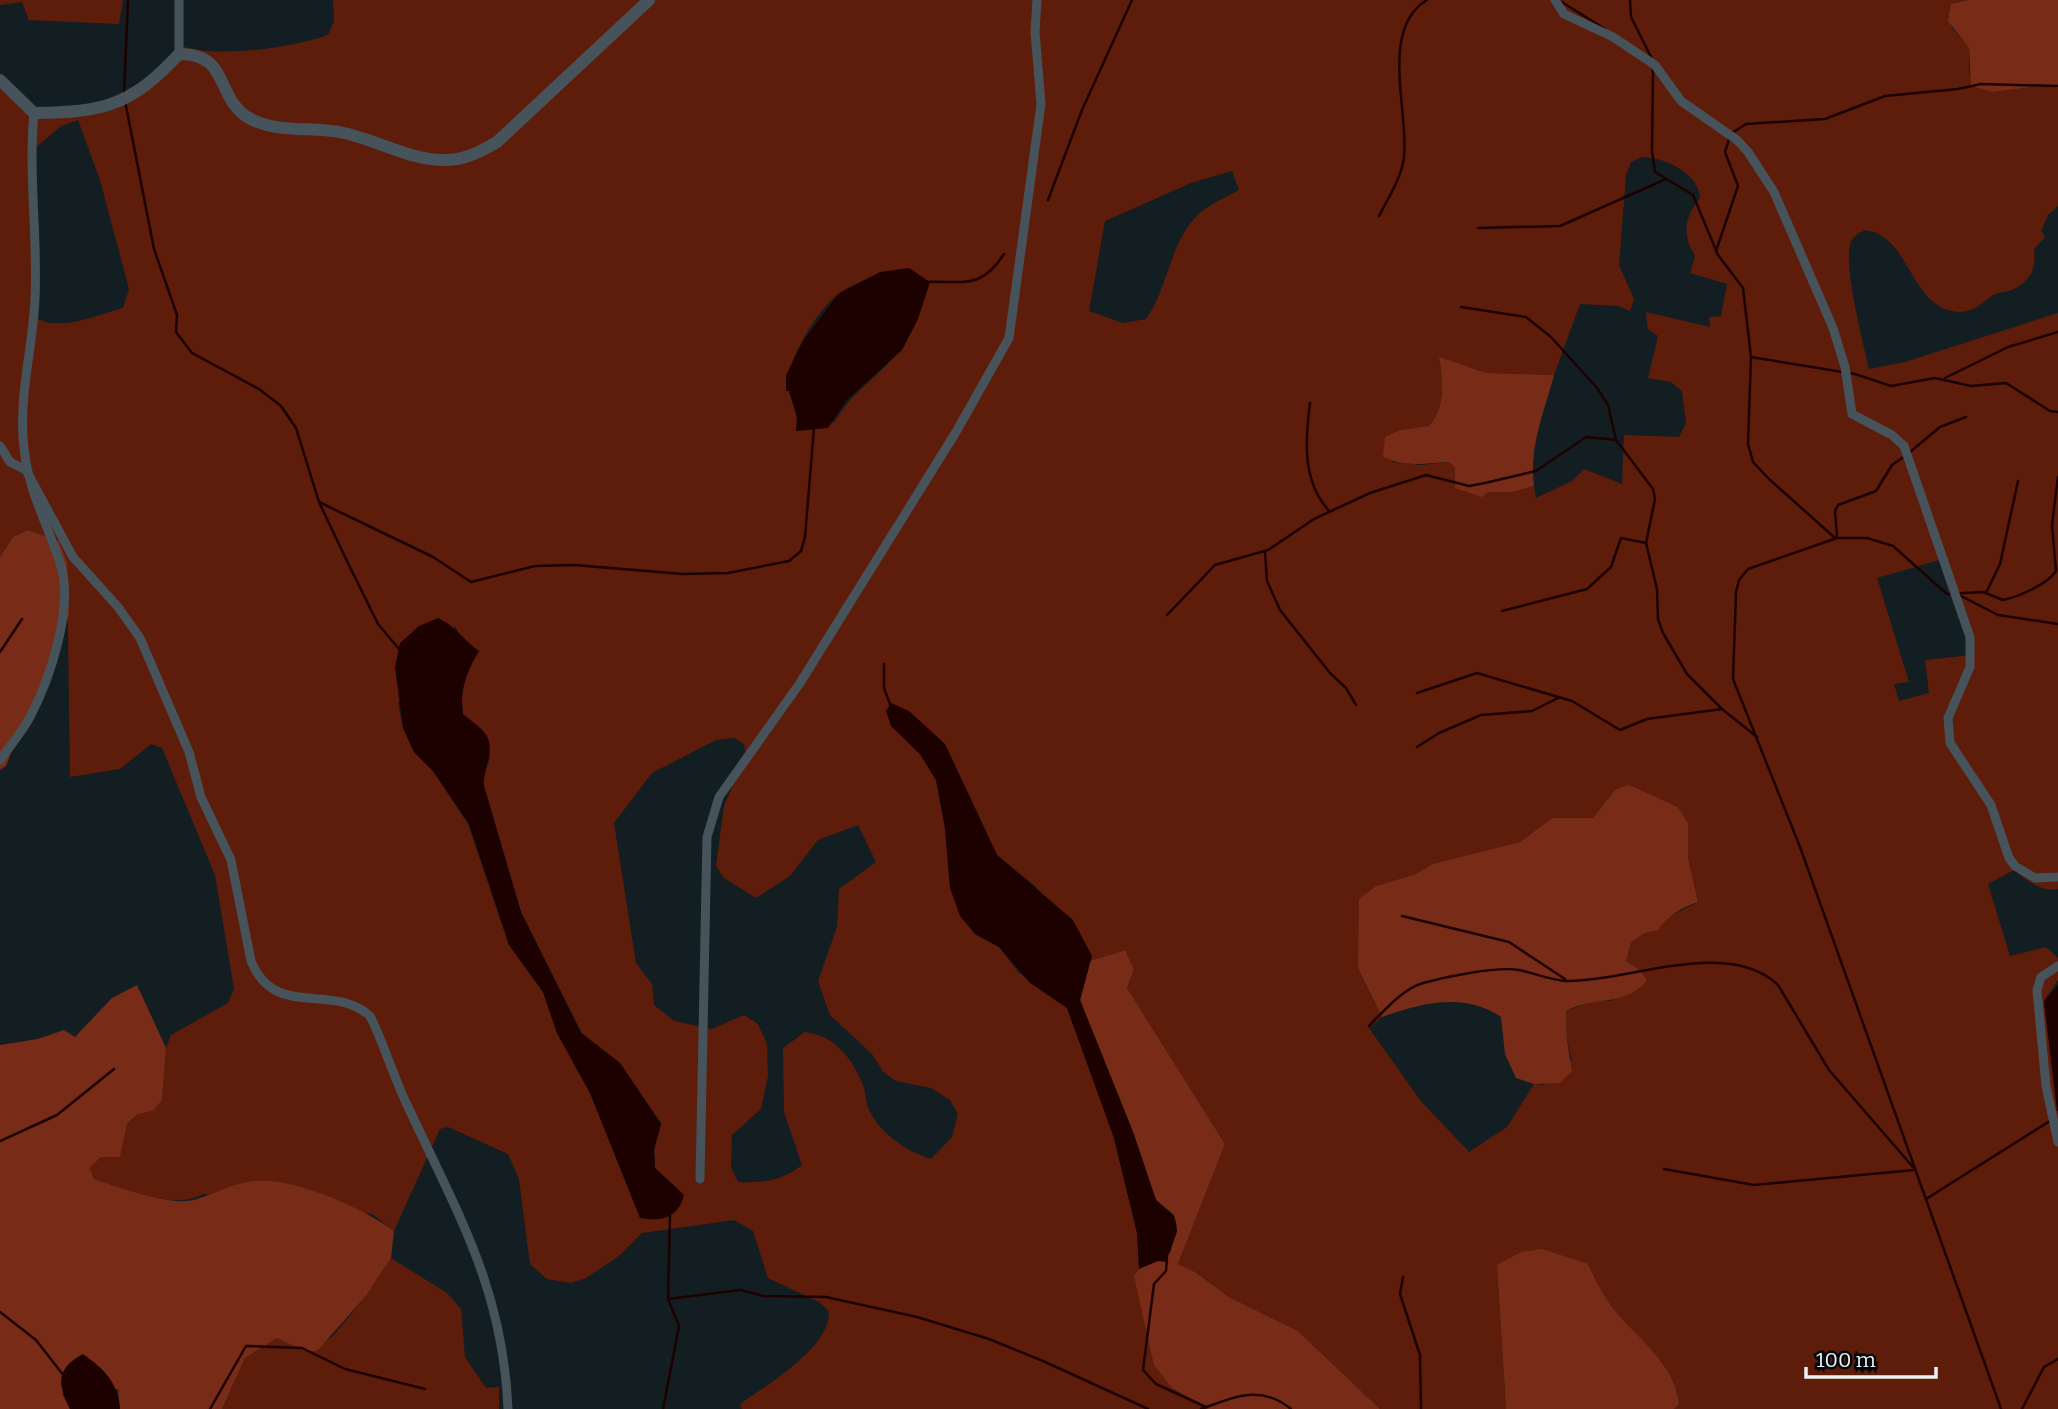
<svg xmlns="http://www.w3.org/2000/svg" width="2058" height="1409" viewBox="0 0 2058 1409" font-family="Bitter,serif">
	<rect width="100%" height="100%" fill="#131e23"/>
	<g fill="#5e1c0b" fill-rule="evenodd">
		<polygon points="0,0 123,0 119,24 29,20 22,2 0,5"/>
		<path d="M333,0H1969L1951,4L1952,28L1969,47V73L1993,92L2047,85L2058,88V206L2048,215L2041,231L2045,237L2034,249C2036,268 2032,279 2014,289C2008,292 1999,292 1993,295C1984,302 1973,312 1960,312C1909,310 1912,236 1865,230C1858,234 1852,236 1850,245C1844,269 1863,342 1869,369L1905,362L2058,313V889C2042,893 2026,880 2014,870L1988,884L2010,956L2046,947L2058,958V980L2044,1001L2058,1111V1409H1674L1679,1404C1675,1362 1635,1337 1612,1307C1602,1293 1595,1279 1588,1264L1497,1265L1506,1409H1380L1298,1331L1229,1297L1195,1272L1178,1264L1225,1144L1127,988L1134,969L1125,950L1090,961L1092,956L1034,885L997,855L945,744L891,726L920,754L936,780L945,828L950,888L975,934L999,947L1018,972L1067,1008L1114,1138L1137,1233L1139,1269L1134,1276L1172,1388L1209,1409H742L740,1404C767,1385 831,1347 829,1311L819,1302L768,1278L753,1231L734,1220L642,1233L619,1256L586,1278L571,1283L547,1279L530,1264L519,1179L508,1154L448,1127L440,1129L394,1231L372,1214L203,1194C174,1211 124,1188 94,1179L90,1168L101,1157H120L127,1124L138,1114L153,1111L162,1100L166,1048L171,1035L228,1003L234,989L215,875L162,748L151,744L120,769L70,777L67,562L59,541L28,530L13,537L0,557V75L31,108H91L161,72L178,45C215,59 291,48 328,35L334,21ZM78,120L100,180L129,289L123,308C98,315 60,332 36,318L34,149L61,126ZM1642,157C1664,157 1699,173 1700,198C1684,218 1682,234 1695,256L1690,273L1727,284L1721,316L1709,317L1710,327L1646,312L1648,329L1658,336L1648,378L1671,382L1682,391L1686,423L1679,437L1624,435L1622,484L1584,469L1572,481L1536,498L1534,486L1513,492L1455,488V468L1449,462L1421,465L1392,462L1400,430L1429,426C1446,406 1443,383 1439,358L1486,373L1554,375L1580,304L1618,306L1630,311L1634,299L1619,265L1626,175L1631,162ZM1232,171L1239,190C1228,196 1215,202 1205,209C1170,234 1170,286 1146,319L1123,323L1089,311L1105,221L1191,183ZM909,268L929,282C922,311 912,337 892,359C870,384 852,392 834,423L797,417L789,391L786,390C786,363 815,312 837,295C855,281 887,271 909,268ZM1943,559L1972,655L1925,660L1929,693L1899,701L1894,684L1909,682L1877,578ZM455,626L463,640L479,651C467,671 459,690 463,714C475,726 490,734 490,754C490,765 482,771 484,786L521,912L582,1033L620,1063L661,1123L654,1150L655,1168L684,1195L640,1217L590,1093L557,1033L543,992L509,945L468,824L433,771L414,752L403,728L398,703ZM734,738L744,744L746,754L724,806L716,866L724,878L756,898L790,876L818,840L858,825L876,862L839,889L837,927L818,981L830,1015L872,1054L883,1072L896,1081L931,1088L950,1100L958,1114L952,1137L931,1159C907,1152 880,1133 869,1110C866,1103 866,1095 864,1088C854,1060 836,1036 805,1032L783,1048L784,1112L802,1165C783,1181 761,1183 738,1182L731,1168L732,1135L761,1109L768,1076L767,1044L758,1024L744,1015L712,1029L674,1021L654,1005L652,984L636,963L614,823L652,773L716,740ZM1615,790L1648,794L1678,807L1688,823V858L1698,902L1667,918L1657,930L1645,933L1631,942L1626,961L1640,970L1612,1001L1595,1000L1566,1011L1567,1041L1572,1060L1544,1085L1534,1084L1507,1127L1469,1152L1420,1100L1369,1028L1382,1017L1358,968L1376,886L1416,874L1434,864L1520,842L1552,818H1593Z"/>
		<polygon points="391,1258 447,1293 461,1309 465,1357 486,1388 499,1387 499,1409 222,1409 245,1358 277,1338 304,1351 332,1337 366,1296"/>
	</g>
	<g fill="#782c18">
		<polygon points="1969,0 2058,0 2058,88 2047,85 1993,92 1971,86 1969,48 1948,21 1951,4"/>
		<path d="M1439,357L1486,373L1554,375C1544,413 1529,446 1534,486L1513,492H1488L1482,497L1455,488V468L1449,462C1428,463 1401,468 1383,456L1385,437L1400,430L1429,426C1446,406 1443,382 1439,357Z"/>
		<polygon points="28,530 59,541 67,562 69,615 38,710 13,748 6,766 0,770 0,557 13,537"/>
		<path d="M1629,785L1678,807L1688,823V858L1698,902C1681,908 1669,915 1658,930L1645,933L1631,942L1626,961L1640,970L1647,981C1621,1008 1596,995 1566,1011L1567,1041L1572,1071L1560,1083L1534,1084L1516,1078L1505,1054L1501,1017C1464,992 1422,1003 1382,1017L1358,968L1359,899L1376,886L1416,874L1433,864L1520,842L1552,818H1593L1615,790Z"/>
		<polygon points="1125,950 1134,969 1127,988 1225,1144 1178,1264 1195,1272 1229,1297 1298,1331 1380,1409 1209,1409 1172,1388 1154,1365 1134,1276 1139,1269 1170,1253 1177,1231 1174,1215 1156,1200 1133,1132 1080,1000 1090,961"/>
		<path d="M137,985L166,1048L162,1100L153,1111L138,1114L127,1124L120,1157H101L90,1168L94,1179C119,1187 169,1206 194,1200C215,1194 232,1183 255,1181C293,1177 364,1208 394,1231L391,1258L366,1296L317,1351H304L277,1338L245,1358L222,1409H120L118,1389L62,1393L70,1409H0V1045L38,1039L64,1030L75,1037L112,998Z"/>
		<path d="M1542,1249L1588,1264C1595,1279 1602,1293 1612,1307C1635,1337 1675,1362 1679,1404L1674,1409H1506L1497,1265L1521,1252Z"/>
	</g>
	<g fill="#1d0000">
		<polygon points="909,268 930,282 918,319 902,350 847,400 828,428 796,431 797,417 789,391 786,391 786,375 803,341 838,294 880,272"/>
		<path d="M438,618C457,627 462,639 479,651C467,671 459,690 463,714C470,720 479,726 484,732C498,749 482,768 484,786L521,912L581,1033L620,1063L661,1124L654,1150L655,1168L684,1195C678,1218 662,1222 640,1218L590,1093L557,1033L543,992L509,945L469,824L433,771L414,752L403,728L395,667L400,643L419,626Z"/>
		<polygon points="891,703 909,711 945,744 997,855 1073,920 1092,956 1080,1000 1133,1132 1156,1200 1174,1216 1176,1222 1177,1231 1166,1262 1158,1261 1139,1269 1137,1233 1114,1138 1067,1008 1030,983 999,947 975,934 960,916 950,888 945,828 936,780 920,754 891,726 886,711"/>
		<polygon points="2058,985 2058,1111 2057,1111 2044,1001"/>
		<path d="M83,1354C105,1370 117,1381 120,1409H70C57,1382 56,1369 83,1354Z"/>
	</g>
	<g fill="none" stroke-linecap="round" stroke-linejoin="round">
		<g stroke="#1d0000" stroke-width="2.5">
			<polyline points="1630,0 1631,17 1652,59"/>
			<polyline points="1560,1 1605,29"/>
			<polyline points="1653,69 1652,151 1655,172 1693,195 1718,255 1743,288 1751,357 1748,444 1753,462 1769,479 1835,538"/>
			<polyline points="124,94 128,0"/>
			<polyline points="125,101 154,249 177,315 176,332 192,353 259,389 281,406 296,428 319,502 345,557 378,624 399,649"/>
			<polyline points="1732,133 1746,124 1825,119 1885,96 1958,89 1981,84 2058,86"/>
			<polyline points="1048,200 1082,110 1132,0"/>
			<path d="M1379,216C1388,198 1402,177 1404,157C1409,111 1379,29 1427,0"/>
			<polyline points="1478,228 1560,226 1666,179"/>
			<polyline points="1716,251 1738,186 1725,152 1729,139"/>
			<path d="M925,282C963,280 980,291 1004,254"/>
			<polyline points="1461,307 1526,317 1551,337 1597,388 1608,405 1616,440 1653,489 1655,499 1646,543 1657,589 1658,619 1663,633 1687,674 1722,709 1757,737"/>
			<polyline points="1751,357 1855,374 1891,386 1935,378 1971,386 2006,383 2050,411 2058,412"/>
			<polyline points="1945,378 2008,347 2058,332"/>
			<path d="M1310,403C1305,441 1302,482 1330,512"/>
			<polyline points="1910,452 1940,427 1966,417"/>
			<polyline points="319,502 433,557 471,582 535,566 574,565 683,574 728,573 789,561 801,551 805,537 814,428"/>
			<polyline points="1837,536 1835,511 1838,505 1876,491 1892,465 1905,456"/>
			<polyline points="1265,552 1267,581 1280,610 1330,673 1346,688 1356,705"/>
			<polyline points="1986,593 2000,564 2018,481"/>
			<polyline points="1959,595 1998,615 2058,624"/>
			<polyline points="1502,611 1587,589 1611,567 1621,538 1646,543"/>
			<polyline points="1167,615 1215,565 1268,550 1314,519 1370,493 1426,475 1469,486 1485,483 1536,471 1586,437 1616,440"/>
			<polyline points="0,652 22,619"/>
			<polyline points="884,664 884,688 891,707"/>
			<polyline points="1417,693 1477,673 1572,701 1620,730 1647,719 1722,709"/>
			<polyline points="1417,747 1439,733 1481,715 1532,711 1560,697"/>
			<polyline points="1402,916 1509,942 1565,979"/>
			<path d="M1369,1026C1385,1010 1401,990 1423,983C1445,977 1496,966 1519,970C1535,973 1549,980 1566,981C1628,982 1727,937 1778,985L1829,1070L1913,1167"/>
			<polyline points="0,1141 57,1115 114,1069"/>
			<polyline points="1664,1169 1754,1185 1914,1170"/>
			<polyline points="1926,1199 2050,1121"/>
			<polyline points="1167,1258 1166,1271 1154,1284 1143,1370 1156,1384 1206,1407"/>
			<polyline points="1403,1277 1400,1294 1420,1355 1421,1409"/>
			<polyline points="668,1299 740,1290 764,1296 826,1297 917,1317 989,1339 1043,1361 1148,1409"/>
			<polyline points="0,1312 36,1340 64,1376"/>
			<polyline points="210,1409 246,1346 302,1348 345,1369 425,1389"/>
			<polyline points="663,1409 679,1326 668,1299 670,1216"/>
			<path d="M1201,1409C1235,1397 1260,1384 1291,1409"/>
			<path d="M2001,1409L1800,847L1733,679L1736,592L1739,580L1748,569L1837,538H1867L1893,546L1947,594L1983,592L2003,600C2018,597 2048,584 2056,571L2052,525L2058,477"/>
			<polyline points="2022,1409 2044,1367 2058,1359"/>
		</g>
		<g stroke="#47535a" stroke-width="9">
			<polyline points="179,0 179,54"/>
			<polyline points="1555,0 1564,14 1613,37 1655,65 1681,101 1737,140 1748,152 1774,192 1833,328 1845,367 1852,414 1892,435 1904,446 1970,637 1970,667 1948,718 1950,743 1991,805 2009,858 2015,866 2035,878 2058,877"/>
			<path d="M0,446L10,462L26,470L73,557L118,607L140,638L189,752L201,797L231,860L251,961C275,1020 332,982 370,1016C385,1046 394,1079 409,1109C458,1214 503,1289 508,1409"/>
			<path d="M0,760C10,746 22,732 30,717C50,679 75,605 60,563C45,517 26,488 23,437C20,390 33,345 35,299C38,237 28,175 34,113"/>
			<polyline points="2058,966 2041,977 2037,990 2046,1086 2058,1142"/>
			<polyline points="700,1179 707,837 719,797 800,683 956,432 1009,338 1041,104 1035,32 1037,0"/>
		</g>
		<path stroke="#47535a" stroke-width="12" d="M0,80L34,113C104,112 131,106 179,54C231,54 214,97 249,118C277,134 313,126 344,133C376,140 408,159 442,160C463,161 480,152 497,142L649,0"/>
	</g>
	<path d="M1806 1367v10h130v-10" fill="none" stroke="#eaf2f6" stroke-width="3.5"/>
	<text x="1816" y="1367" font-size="21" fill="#eaf2f6" stroke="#04070a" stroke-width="5" paint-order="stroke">100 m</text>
</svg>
